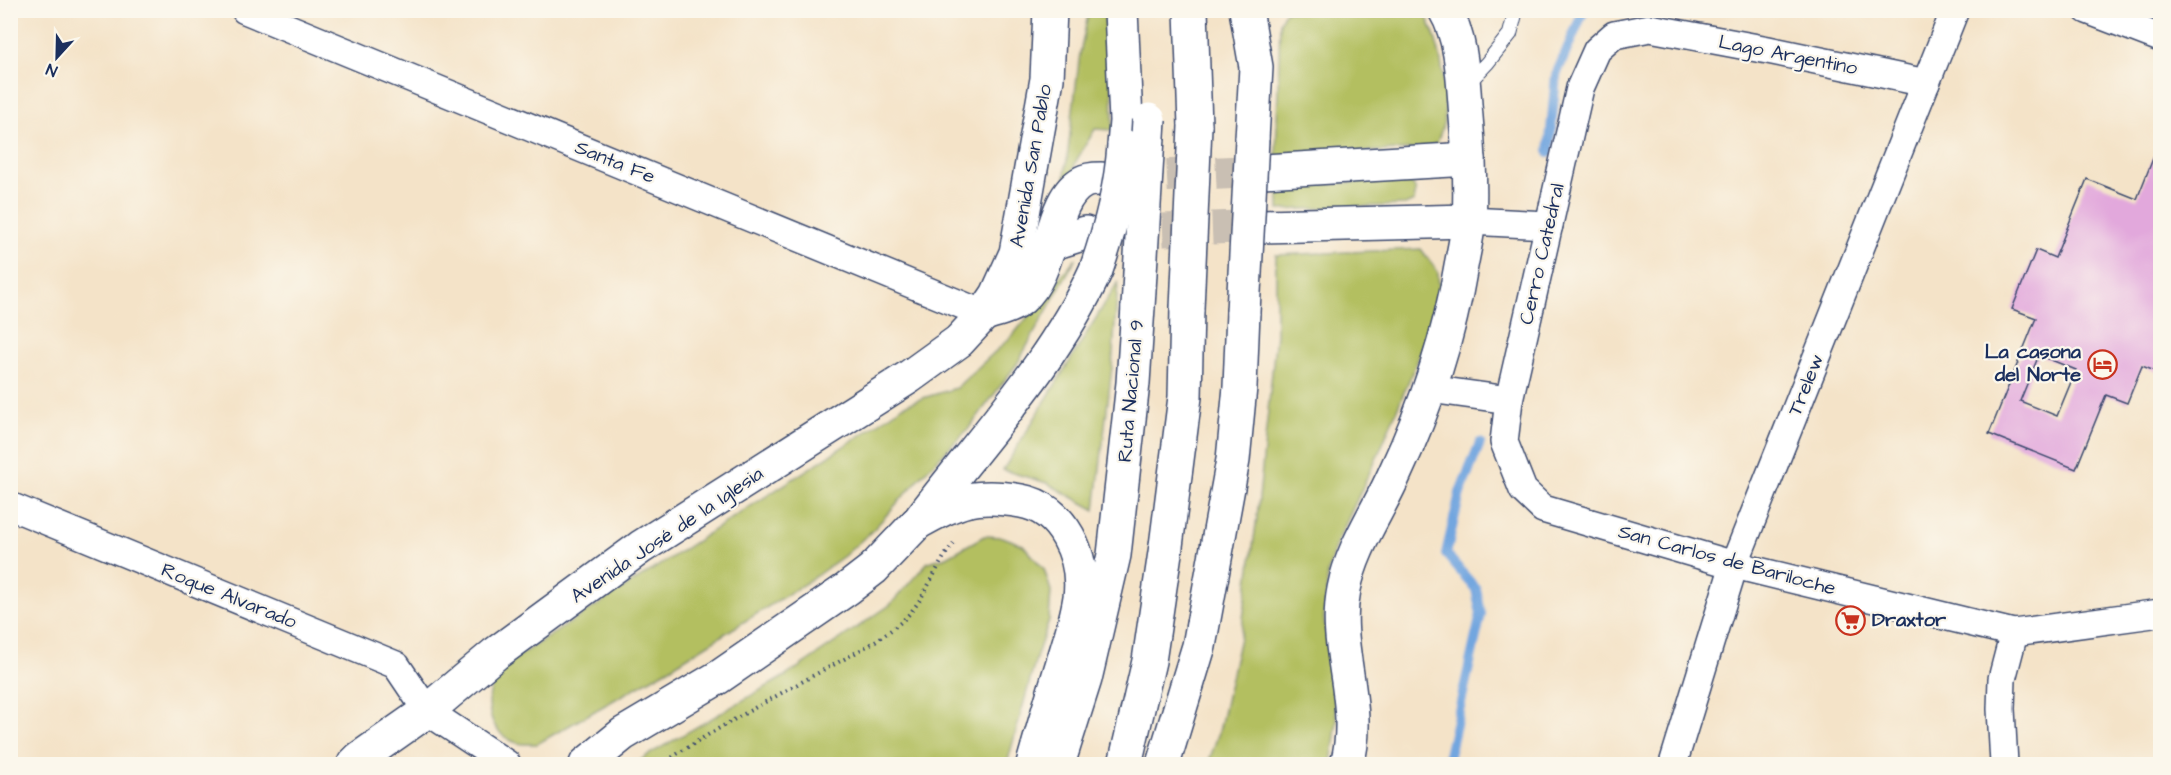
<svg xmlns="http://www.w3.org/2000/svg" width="2171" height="775" viewBox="0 0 2171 775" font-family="'Architects Daughter',sans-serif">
	<rect width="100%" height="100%" fill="#fbf7ec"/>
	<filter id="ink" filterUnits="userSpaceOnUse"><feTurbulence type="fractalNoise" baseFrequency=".0167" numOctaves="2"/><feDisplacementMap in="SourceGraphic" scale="12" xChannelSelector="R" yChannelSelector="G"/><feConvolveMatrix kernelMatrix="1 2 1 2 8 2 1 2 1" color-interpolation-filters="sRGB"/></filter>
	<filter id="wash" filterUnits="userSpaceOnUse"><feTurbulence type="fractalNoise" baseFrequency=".008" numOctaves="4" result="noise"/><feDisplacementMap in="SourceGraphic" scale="24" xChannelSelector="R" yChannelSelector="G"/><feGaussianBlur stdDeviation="1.35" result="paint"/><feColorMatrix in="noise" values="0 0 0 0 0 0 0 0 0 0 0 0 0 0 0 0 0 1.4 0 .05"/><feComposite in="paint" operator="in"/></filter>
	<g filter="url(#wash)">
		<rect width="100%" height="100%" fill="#f4e3c8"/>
		<g fill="#b3bf61" stroke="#677760" stroke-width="1.5">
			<polygon points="1094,11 1103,11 1112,62 1113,130 1095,129 1076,161 1069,185 1064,183 1080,53 1088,15"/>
			<path d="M1285,11H1423C1440,38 1448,88 1444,120C1443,128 1439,136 1437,143L1422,149L1276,156L1280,22Z"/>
			<polygon points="1406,180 1413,185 1416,191 1414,201 1405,205 1279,210 1279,186"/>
			<polygon points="1421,249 1438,272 1439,288 1429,332 1381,448 1335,547 1328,572 1324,618 1337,721 1332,757 1329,764 1208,764 1219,732 1241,633 1257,517 1276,334 1276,255"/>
			<path d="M1076,258L1017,364L969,428L926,471L874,529L844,556L809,581L670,668L537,744C528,744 518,745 510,740C487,728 484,698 496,677C499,671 506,665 512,660L869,430L903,406L923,398L956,388L1013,335Z"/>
			<polygon points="1118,282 1112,367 1095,510 1047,483 1003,470"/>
			<polygon points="984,536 1003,537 1023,545 1044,569 1051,591 1049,620 1037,655 1007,764 636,764 646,756 787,675 890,605 928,562 947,557"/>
		</g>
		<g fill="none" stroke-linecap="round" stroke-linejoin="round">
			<g stroke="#72a6df" stroke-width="10">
				<polyline points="1549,153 1556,75 1584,10"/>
				<polyline points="1447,764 1481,614 1476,589 1446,554 1460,493 1480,443"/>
			</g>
		</g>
		<g id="blocks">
			<path fill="#e2a8dc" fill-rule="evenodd" d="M2154,156L2160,159V373L2142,366L2127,403L2106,395L2076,469L1989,434L2036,318L2012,309L2036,250L2055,258L2087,179L2137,199ZM2039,355L2076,370L2057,416L2020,401Z"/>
		</g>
	</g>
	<g filter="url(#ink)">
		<use href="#blocks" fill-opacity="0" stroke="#3c4a6e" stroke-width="1.5"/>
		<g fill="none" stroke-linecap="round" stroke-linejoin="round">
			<g stroke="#c9bfb3" stroke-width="33" stroke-dasharray="33 16" stroke-linecap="butt">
				<polyline points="1118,178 1263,171"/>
				<polyline points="1114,232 1261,226"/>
			</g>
			<defs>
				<polyline id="service" points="1467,84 1487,63 1510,34 1516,10"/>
				<g id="minor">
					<polyline points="245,10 984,314"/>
					<polyline points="2087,10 2160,38"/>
					<polyline points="1926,83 1768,50 1650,28 1614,35 1597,50 1580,88 1509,400 1504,442 1523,490 1543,509 1734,565 2014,633 2160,613"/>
					<polyline points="1469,221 1549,225"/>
					<polyline points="1429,389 1509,400"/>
					<polyline points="10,506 396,665 427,711 507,764"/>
					<polyline points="1673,764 1734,565 1955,10"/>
					<polyline points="2004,764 2001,709 2002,679 2014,633"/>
				</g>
				<g id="tertiary">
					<polyline points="1263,171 1469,159"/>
					<polyline points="1261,226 1469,221"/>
					<polyline points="1050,244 1085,233"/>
					<path d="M984,314C996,310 1012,307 1022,298C1054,271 1049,199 1083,182C1088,179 1096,179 1101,179"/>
					<polyline points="354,764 360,758 427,711 495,654 641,547 909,377 959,341 984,314 997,295 1016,253 1047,79 1050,10"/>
				</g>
				<g id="secondary">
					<polyline points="586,764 623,734 719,677 847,589 873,569 917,523"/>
					<path d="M1347,764C1364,704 1332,649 1344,589C1352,547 1378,512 1395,473C1426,407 1449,338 1461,266C1464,251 1467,236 1469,221C1471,187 1469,151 1466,117C1463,83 1463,40 1445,10"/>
				</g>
				<g id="motorway">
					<polyline points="1121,10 1126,121 1124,146"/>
					<polyline points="1191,10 1195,126"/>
					<polyline points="1246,10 1256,67 1252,139"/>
					<path d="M922,517C983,437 1054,362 1096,270"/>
					<path d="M917,523C957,500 975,493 1021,501C1063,508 1085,557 1080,597C1077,618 1070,639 1064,659C1053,694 1043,729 1033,764"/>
					<polyline points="1058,764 1085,679 1114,555 1133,383 1138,307"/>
					<polyline points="1125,764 1149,661 1166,546 1185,397 1187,309"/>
					<polyline points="1163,764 1199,646 1233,460 1240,387 1243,312"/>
				</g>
			</defs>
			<use href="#service" stroke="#3c4a6e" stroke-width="16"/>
			<use href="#minor" stroke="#3c4a6e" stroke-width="30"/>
			<use href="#tertiary" stroke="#3c4a6e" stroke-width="36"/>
			<use href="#secondary" stroke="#3c4a6e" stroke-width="36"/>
			<use href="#motorway" stroke="#3c4a6e" stroke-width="36"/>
			<path stroke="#3c4a6e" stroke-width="4" stroke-dasharray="1.5 4.5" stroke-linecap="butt" d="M662,764C708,733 758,706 807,679C836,663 876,644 901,622C925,602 934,567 954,543"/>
			<use href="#service" stroke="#fff" stroke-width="14"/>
			<use href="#minor" stroke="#fff" stroke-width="27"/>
			<use href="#tertiary" stroke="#fff" stroke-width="33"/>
			<use href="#secondary" stroke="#fff" stroke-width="33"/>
			<use href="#motorway" stroke="#fff" stroke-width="33"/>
			<defs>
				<g id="motorway-bridge">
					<path d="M1096,270C1110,230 1121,189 1124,146"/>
					<polyline points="1138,307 1149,120"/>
					<polyline points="1187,309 1195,126"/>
					<polyline points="1243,312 1252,139"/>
				</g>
			</defs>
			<use href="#motorway-bridge" stroke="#3c4a6e" stroke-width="36" stroke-linecap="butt"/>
			<use href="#motorway-bridge" stroke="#fff" stroke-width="33"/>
		</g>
	</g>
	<defs>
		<symbol id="hotel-ring" viewBox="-11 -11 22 22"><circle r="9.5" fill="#fbf7ec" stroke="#c8321e" stroke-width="1.5"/><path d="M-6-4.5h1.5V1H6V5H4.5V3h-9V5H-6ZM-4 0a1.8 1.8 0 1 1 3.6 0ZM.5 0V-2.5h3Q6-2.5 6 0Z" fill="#c8321e"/></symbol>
		<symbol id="supermarket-ring" viewBox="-11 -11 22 22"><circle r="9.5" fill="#fbf7ec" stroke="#c8321e" stroke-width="1.5"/><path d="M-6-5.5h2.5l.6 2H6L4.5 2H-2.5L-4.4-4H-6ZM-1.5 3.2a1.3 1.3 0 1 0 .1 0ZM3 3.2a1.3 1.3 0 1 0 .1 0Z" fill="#c8321e"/></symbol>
	</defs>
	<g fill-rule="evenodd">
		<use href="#hotel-ring" x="2086" y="348" width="33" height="33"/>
		<use href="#supermarket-ring" x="1834" y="604" width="33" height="33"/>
	</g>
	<g text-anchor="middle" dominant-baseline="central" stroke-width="4.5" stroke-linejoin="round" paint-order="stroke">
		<g font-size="20" fill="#1b2f5e" stroke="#fbf7ec">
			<text transform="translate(1788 55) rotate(11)">Lago Argentino</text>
			<text transform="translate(615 162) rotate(22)">Santa Fe</text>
			<text transform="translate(1031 166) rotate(-80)">Avenida San Pablo</text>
			<text transform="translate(1542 254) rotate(-77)">Cerro Catedral</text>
			<text transform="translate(1806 385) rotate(-68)">Trelew</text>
			<text transform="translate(1131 391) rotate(-85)">Ruta Nacional 9</text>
			<text transform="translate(667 535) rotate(-34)">Avenida José de la Iglesia</text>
			<text transform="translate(1727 560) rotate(15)">San Carlos de Bariloche</text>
			<text transform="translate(229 596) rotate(22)">Roque Alvarado</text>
		</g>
		<g font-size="20" font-weight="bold" fill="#1b2f5e" stroke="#fbf7ec" text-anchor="end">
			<text x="2081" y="352">La casona<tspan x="2081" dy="23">del Norte</tspan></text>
			<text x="1872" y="620" text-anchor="start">Draxtor</text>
		</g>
	</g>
	<rect width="2171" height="775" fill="none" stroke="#fbf7ec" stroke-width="36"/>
	<g transform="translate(57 57) rotate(202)" stroke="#fbf7ec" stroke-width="4.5" paint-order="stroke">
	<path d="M0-4.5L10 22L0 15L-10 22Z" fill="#1b2f5e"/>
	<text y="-9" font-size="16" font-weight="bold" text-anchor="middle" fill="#1b2f5e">N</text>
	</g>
</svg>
